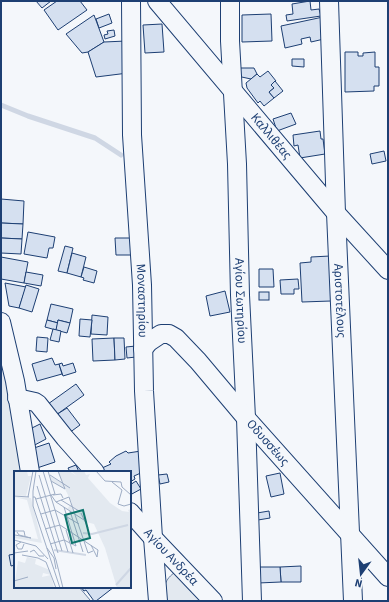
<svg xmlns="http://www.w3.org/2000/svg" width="389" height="602" viewBox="0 0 389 602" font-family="'Source Sans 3',sans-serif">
	<rect width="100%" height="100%" fill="#f4f7fb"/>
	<g fill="#e3e9f0" stroke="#687fa3">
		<polygon points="1,354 25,472 15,472 15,587 79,587 90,600 89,601 1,601"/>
		<path d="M174,573L185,580L204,601H165C164,589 163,581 174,573Z"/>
	</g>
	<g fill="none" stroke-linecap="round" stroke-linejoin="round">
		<polyline stroke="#cfd7e4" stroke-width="5" points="1,105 28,116 95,138 121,155"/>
	</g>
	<g fill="#d5e0f0" stroke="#1d3f73">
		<polygon points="36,1 51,1 42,8"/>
		<polygon points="57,1 80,1 87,10 58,30 44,10"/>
		<polygon points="310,1 311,10 319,9 321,16 287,21 286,15 293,14 292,4"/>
		<polygon points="109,14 112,23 99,28 96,19"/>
		<polygon points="271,14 272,41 242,42 242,15"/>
		<polygon points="94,15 104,42 88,52 82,53 66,34"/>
		<polygon points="323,17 324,39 311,42 310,37 301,39 302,44 285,48 281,26"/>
		<polygon points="162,24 164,52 145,53 143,25"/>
		<polygon points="114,30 115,36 105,39 104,35 108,34 107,31"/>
		<polygon points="126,41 128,73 96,77 88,52 104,42"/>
		<polygon points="345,52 358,52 358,56 363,56 363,53 375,52 375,67 379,67 379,86 374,86 374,91 345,92"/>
		<polygon points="292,59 304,59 304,67 292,66"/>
		<polygon points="238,68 254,68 257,74 251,79 237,76"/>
		<polygon points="268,71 276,81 271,85 274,88 269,92 274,98 264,106 260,101 258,103 247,88 246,83 257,74 260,77"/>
		<polygon points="275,81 283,91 274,98 269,92 274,88 271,85"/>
		<polygon points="291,113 296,124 277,131 273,119"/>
		<polygon points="320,131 321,139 323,139 325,154 300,158 298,145 294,146 293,135"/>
		<polygon points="384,151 386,161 372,164 370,154"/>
		<polygon points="1,199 24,201 23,224 1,223"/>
		<polygon points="1,223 23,224 22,239 1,238"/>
		<polygon points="28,232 55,237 53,248 49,248 47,258 24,254"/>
		<polygon points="1,238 22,239 21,254 1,253"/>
		<polygon points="115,238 132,238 133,255 116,255"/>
		<polygon points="65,246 73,248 67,273 58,271"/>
		<polygon points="72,253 86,257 81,277 67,273"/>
		<polygon points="330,256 331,301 302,302 300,263 311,262 311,257"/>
		<polygon points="1,257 28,262 24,283 1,279"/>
		<polygon points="84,267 97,271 94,283 83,280 84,278 81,277"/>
		<polygon points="259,269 273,269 274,287 259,287"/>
		<polygon points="26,272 43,275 41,286 24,283"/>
		<polygon points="298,279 299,289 294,289 294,294 281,294 280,280"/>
		<polygon points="5,283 26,287 19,308 9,306"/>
		<polygon points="26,285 39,289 32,312 19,308"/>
		<polygon points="225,291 230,312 210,316 206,296"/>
		<rect x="259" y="292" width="10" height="8"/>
		<polygon points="51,304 73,309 70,323 58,320 58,323 47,320"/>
		<polygon points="92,315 108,317 107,335 91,334"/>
		<polygon points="80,319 92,320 90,337 79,336"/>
		<polygon points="47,320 58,323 56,330 45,327"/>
		<polygon points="58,320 70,323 67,333 56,330"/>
		<polygon points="53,329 61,331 59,342 50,340"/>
		<polygon points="37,337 48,338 47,352 36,351"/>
		<polygon points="114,338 115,360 93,361 92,339"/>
		<polygon points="114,338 124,338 125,359 115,360"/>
		<polygon points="136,346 136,357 127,358 126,347"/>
		<polygon points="52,358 55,365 59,364 62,374 37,381 32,364"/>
		<polygon points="62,363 63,366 73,363 76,372 63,376 59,364"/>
		<polygon points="76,384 84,395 56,415 48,404"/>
		<polygon points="67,408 80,425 69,433 56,415"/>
		<polygon points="40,424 46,439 31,447 28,430"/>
		<polygon points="49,443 55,462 37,468 31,449"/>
		<polygon points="126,451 128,453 141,451 143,472 134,476 135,479 130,482 130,472 106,472 102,468 111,464 109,462 116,456"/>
		<polygon points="76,465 79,472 70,472 68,468"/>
		<polygon points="280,473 284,494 271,497 266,476"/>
		<polygon points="167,474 169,482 160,484 158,475"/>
		<polygon points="136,481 141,489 130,495 130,485"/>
		<polygon points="269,511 270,518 258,520 257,513"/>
		<polygon points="15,554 15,565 11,566 9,555"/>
		<polygon points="301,566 301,582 281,582 280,567"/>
		<polygon points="257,567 280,567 281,582 258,583"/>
		<polygon points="81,587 114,587 96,601 94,601 86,590 84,591"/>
	</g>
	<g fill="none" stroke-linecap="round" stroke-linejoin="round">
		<defs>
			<g id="minor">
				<path id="s1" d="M131,1L132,135L142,285L144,391L153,538L158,601"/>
				<path id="s2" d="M157,1L336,213L388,270"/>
				<path id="s3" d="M230,1V41L237,164L240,295L246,418L252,601"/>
				<path id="s4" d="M329,1L336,213L353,601"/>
				<polyline points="1,322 15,381 30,472"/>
				<path id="s5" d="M143,349L149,342L161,334H169L176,338L198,361L246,418L388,577"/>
				<polyline points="17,398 35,402 38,404 65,438 95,472"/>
				<path id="s6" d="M130,512L153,538L213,601"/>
			</g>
		</defs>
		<use href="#minor" stroke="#1d3f73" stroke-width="20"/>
		<use href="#minor" stroke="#f4f7fb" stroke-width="18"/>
	</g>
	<g text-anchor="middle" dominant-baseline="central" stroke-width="3" stroke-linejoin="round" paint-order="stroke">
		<g font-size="13" fill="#1d3f73" stroke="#f4f7fb">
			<text stroke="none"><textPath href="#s2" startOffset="177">Καλλιθέας</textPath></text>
			<text stroke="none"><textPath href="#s1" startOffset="300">Μοναστηρίου</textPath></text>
			<text stroke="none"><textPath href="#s3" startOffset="300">Αγίου Σωτηρίου</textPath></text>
			<text stroke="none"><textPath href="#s4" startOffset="300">Αριστοτέλους</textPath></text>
			<text stroke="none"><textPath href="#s5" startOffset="179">Οδυσσέως</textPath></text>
			<text stroke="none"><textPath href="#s6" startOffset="61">Αγίου Ανδρέα</textPath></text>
		</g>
	</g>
	<g transform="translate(14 471)">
		<rect width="117" height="117" fill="#f4f7fb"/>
		<path d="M0,0H13L14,5H17L12,25L0,24ZM44,0H55L63,5L57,0H70L72,4L76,3L74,7L96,32L108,40L115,41L114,39L117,38V117H103L91,77L80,53L72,51L60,37L61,42L53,38L58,32L51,18L37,10L35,4L48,12ZM0,26L17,27L28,72L0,67V65L24,68L13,29ZM13,86L22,88L21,93L36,99L37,104L29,102L28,106L37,104L40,117H0L4,90L11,92Z" fill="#e3e9f0"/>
		<path fill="none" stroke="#cfd7e4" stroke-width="2" d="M69,62L78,63L114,54M40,79L72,84M102,114L117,97"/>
		<path fill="none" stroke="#9eadc5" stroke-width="1" d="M22,0L19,20V35L46,117M29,0L54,81M44,0L51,18M82,0L91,10L107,11L108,16L117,24M25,4L48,80M36,4L56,17M37,10L51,18M98,11L108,19L104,33L110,35L117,33M23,15L44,82M37,24L42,31L70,49M39,24L47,23L49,27M0,25L15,26M14,26L19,0M19,26H21L42,89L49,117M22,28L41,23L34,0M47,29L65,40M42,31L55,26L74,82L79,80M50,36L62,75M56,40L69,81M67,42L74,57M27,43L41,39L65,53M31,58L46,54L84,79L83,86L77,74M52,59L59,82M1,60H10L11,65M1,64L17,67L5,64L3,61M0,69L22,75L34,88M7,71L2,74L4,78H8L10,73M36,73L50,69L62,75M33,77L40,87L42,98M16,81L20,79L25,85H30M0,82L14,80M8,84L24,87L32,91L42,117M0,110L14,106"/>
		<path fill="#0f766e" fill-opacity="0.15" stroke="#0f766e" stroke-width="2" d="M69,39L76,67L58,72L51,44Z"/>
		<rect width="117" height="117" fill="none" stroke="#1d3f73" stroke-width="2"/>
	</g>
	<rect width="389" height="602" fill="none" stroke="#1d3f73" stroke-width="4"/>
	<g transform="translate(361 574) rotate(195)" stroke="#f4f7fb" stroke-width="3" paint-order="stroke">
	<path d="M0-3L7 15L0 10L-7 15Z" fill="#1d3f73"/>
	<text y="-6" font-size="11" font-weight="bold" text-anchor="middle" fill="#1d3f73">N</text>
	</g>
</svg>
